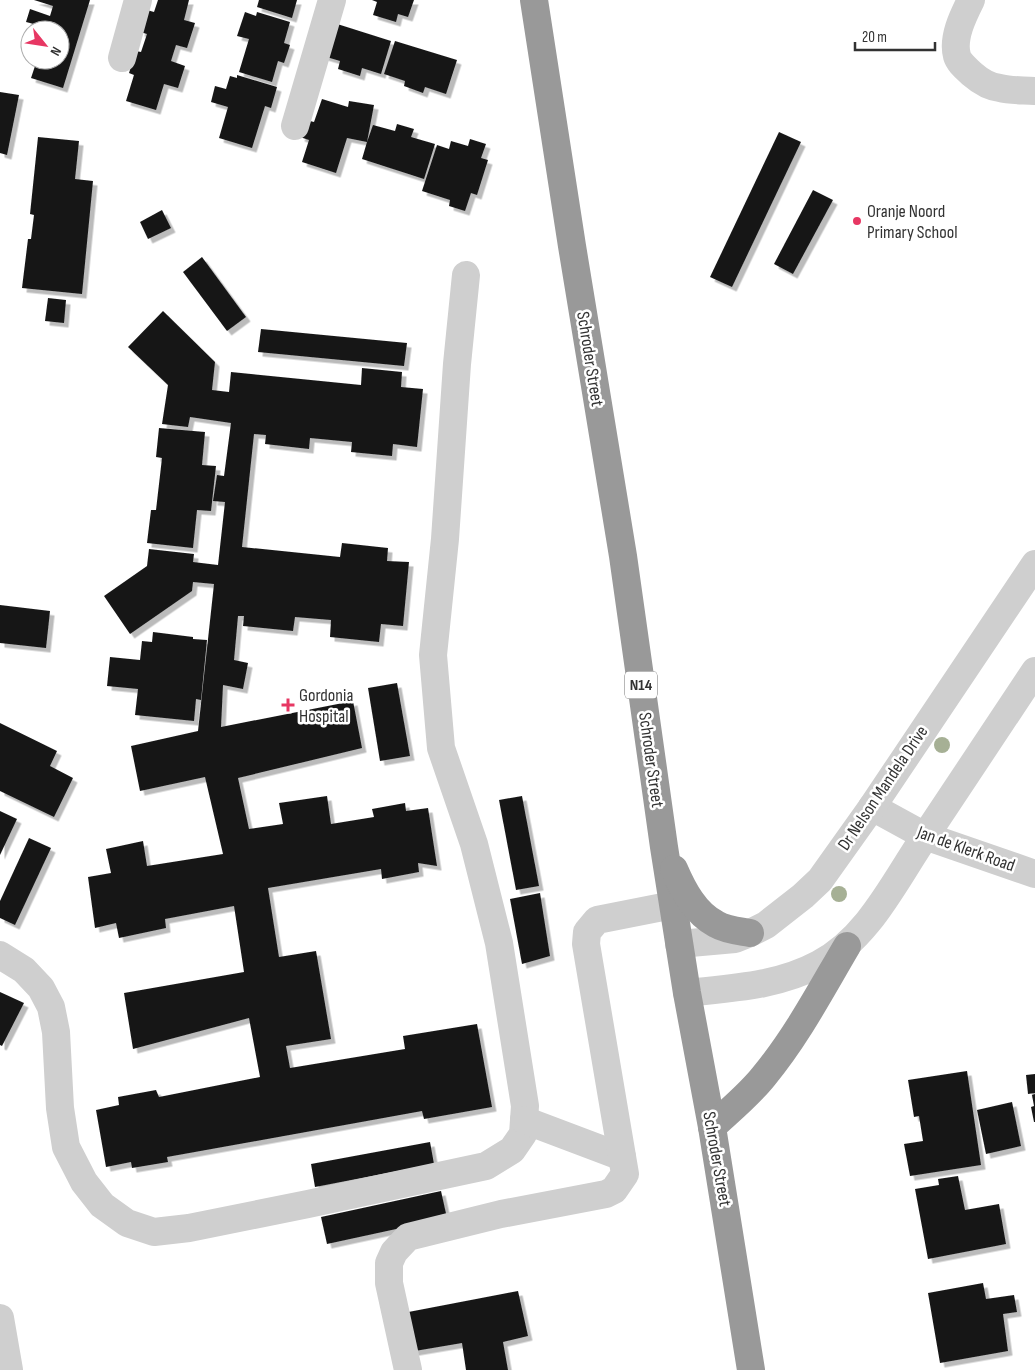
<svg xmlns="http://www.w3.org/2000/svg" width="1035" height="1370" viewBox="0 0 1035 1370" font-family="'Sofia Sans Condensed',sans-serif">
	<defs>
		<filter id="shadow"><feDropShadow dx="4.5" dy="4.5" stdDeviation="0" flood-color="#0004"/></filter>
	</defs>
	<rect width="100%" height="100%" fill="#fff"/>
	<g fill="#191919" filter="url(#shadow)">
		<polygon points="34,0 90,0 63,88 31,78 37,60 60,60 60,30 37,30 38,25 26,22 30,9 50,16 53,6"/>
		<polygon points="158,0 189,0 184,20 195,23 187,48 176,45 171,61 185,66 178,88 164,84 156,110 126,101 134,75 129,73 136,51 141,52 147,34 140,32 147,10 154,12"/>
		<polygon points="259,0 297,0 292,18 257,7"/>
		<polygon points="372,0 414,0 408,17 398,14 396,22 373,15 377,2"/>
		<polygon points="245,12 256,16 257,12 290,22 284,43 290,45 284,63 278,61 272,82 239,72 249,39 237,36"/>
		<polygon points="331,22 391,41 381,74 362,68 360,76 338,69 340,61 320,55"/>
		<polygon points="395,41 457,60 446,94 425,87 423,93 404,86 405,81 384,74"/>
		<polygon points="237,75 277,87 271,108 265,106 252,148 219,138 228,107 211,102 215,86 226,89 230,76 237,78"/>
		<polygon points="0,92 19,95 7,155 0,153"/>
		<polygon points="322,99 348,107 349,101 374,105 367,142 373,125 395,131 397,124 414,129 411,137 435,144 424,179 362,159 367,142 347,138 336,173 302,162 309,140 300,137 306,120 314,122"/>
		<polygon points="779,132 801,142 732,287 710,277"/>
		<polygon points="38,137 79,141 75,179 93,181 82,294 22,288 28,239 31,239 34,215 30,214"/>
		<polygon points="470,139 486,144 481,158 488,160 477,195 471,193 465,211 449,206 450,200 422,191 437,145 449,149 451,141 468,146"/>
		<polygon points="813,190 833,200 793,274 774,264"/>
		<polygon points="162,210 171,228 148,239 140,222"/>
		<polygon points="202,257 246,317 227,331 183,272"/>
		<polygon points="48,298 66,300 64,323 45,321"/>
		<polygon points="163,311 215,362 212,390 229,392 231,372 361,385 362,368 402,372 401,387 423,389 417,447 393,444 392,456 351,452 352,442 310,438 309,449 265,444 266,435 254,434 242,547 340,557 342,543 388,548 387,561 409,562 403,626 381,624 379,642 330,637 331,620 295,617 293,631 243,626 244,616 238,616 234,660 248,663 243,689 223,685 221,727 353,701 362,748 238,778 249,829 283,824 279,803 327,796 331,824 374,817 372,809 405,803 406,811 428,808 437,866 418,863 419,872 382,879 381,869 268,888 279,957 316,951 331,1039 286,1046 290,1068 405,1049 403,1036 477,1024 492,1107 424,1119 422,1111 167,1157 168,1162 132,1168 131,1162 106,1167 96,1110 119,1105 118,1097 156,1090 159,1097 260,1077 249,1018 133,1049 124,993 244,972 234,906 165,919 166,928 119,938 116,923 95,928 88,877 111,873 106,849 143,841 147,866 223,854 205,777 140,791 131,746 198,731 214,584 193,582 192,591 130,634 104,596 147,566 149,549 194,554 193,562 218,565 225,502 213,501 217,475 224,476 231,423 190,417 188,427 162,424 168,385 128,347"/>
		<polygon points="261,329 407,343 404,366 258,352"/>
		<polygon points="159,428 205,432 202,465 216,466 211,511 197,510 193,548 147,543 151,510 156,510 162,458 156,457"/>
		<polygon points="0,605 50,611 46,648 0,643"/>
		<polygon points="153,632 193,637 193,639 207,640 201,700 196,699 194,721 135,715 138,689 107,686 110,657 140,660 142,641 152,642"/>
		<polygon points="397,683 410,756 380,761 368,688"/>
		<polygon points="0,723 57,751 50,766 73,778 54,817 0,791"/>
		<polygon points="522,796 539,886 516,890 499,800"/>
		<polygon points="0,811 17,819 0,855"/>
		<polygon points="29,838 51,848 15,925 0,918 0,901"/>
		<polygon points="540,893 550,956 522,964 510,899"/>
		<polygon points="0,992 24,1003 2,1046 0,1045"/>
		<polygon points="967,1071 981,1165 910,1176 904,1144 923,1141 919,1116 914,1117 908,1080"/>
		<polygon points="1035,1074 1035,1093 1028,1094 1026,1075"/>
		<polygon points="1035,1094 1035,1122 1034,1122 1031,1107 1034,1106 1032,1095"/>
		<polygon points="1012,1102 1021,1146 986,1154 977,1110"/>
		<polygon points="430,1142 434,1164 315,1187 311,1164"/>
		<polygon points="958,1176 965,1210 999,1204 1006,1244 928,1259 915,1189 939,1185 938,1179"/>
		<polygon points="441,1191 447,1218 327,1244 321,1217"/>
		<polygon points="983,1283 986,1299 1014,1295 1017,1312 1003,1314 1008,1351 940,1363 928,1293"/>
		<polygon points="518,1291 528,1336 503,1342 508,1370 466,1370 462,1343 409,1352 398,1314"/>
	</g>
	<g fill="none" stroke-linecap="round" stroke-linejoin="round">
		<g stroke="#cfcfcf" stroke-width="28">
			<path d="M971,0C963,16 952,38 957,56C959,63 967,69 972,74C980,81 990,87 1000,88C1011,91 1024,90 1035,91"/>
			<polyline points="122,58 138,0"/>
			<polyline points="295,126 332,0"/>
			<polyline points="872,807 925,836 1035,874"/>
			<polyline points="679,944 735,939 750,933 766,925 803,896 820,880 872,807 1035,564"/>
			<polyline points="0,955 24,970 41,988 51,1007 56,1032 60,1108 66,1147 84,1182 102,1205 127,1223 154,1232 189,1228 308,1204 486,1166 512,1150 523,1134 525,1106 499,943 474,844 441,748 433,655 445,539 457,364 466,275"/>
			<path d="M687,993C732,988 778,986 819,964C869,938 895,880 926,835C962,780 999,726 1035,671"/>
			<polyline points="524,1120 622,1157"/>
			<polyline points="0,1318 9,1370"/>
			<polyline points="408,1370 389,1283 389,1263 394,1252 408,1237 501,1214 606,1194 614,1190 625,1174 586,944 587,932 597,920 673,905"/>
		</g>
		<g stroke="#999" stroke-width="28">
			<polyline points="534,0 572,246 623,556 664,847 687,993 712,1127 751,1370"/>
			<path d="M674,869C683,890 695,913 716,924C726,930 739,931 750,933"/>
			<path d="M712,1127C730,1110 749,1095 764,1076C797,1036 821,990 847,946"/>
		</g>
	</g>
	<g fill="#a6b095">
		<circle cx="942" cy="745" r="8"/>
		<circle cx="839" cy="894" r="8"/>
	</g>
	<g fill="#e73763" stroke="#fff" stroke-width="2">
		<circle cx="857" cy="221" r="5"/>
		<path d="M285.5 697.5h5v5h5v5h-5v5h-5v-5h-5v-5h5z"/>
	</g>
	<g text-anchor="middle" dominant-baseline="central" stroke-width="5" stroke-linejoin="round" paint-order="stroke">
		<rect fill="#fff" stroke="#707070" stroke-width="1" x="625" y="671.5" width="32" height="27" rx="4"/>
		<g font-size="16" font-weight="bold" fill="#323232">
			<text x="641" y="685">N14</text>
		</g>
		<g font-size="18" fill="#323232" stroke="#fff" text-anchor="start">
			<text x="867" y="211">Oranje Noord<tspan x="867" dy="21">Primary School</tspan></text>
			<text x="299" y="695">Gordonia<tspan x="299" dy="21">Hospital</tspan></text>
		</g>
		<g font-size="18" fill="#323232" stroke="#fff">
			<text transform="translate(590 359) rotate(81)">Schroder Street</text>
			<text transform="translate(651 760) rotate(82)">Schroder Street</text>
			<text transform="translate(883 788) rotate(-56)">Dr Nelson Mandela Drive</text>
			<text transform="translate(966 849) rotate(20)">Jan de Klerk Road</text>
			<text transform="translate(717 1159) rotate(80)">Schroder Street</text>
		</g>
	</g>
	<g transform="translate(45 45) rotate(120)"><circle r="24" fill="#ffffff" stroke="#adadad"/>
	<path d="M0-4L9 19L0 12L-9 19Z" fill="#e73763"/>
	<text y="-8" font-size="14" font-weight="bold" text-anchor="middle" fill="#323232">N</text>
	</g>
	<path d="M855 42v8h80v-8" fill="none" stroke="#323232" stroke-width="2.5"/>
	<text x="862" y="42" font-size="15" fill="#323232" stroke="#ffffff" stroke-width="4" paint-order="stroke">20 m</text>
</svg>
